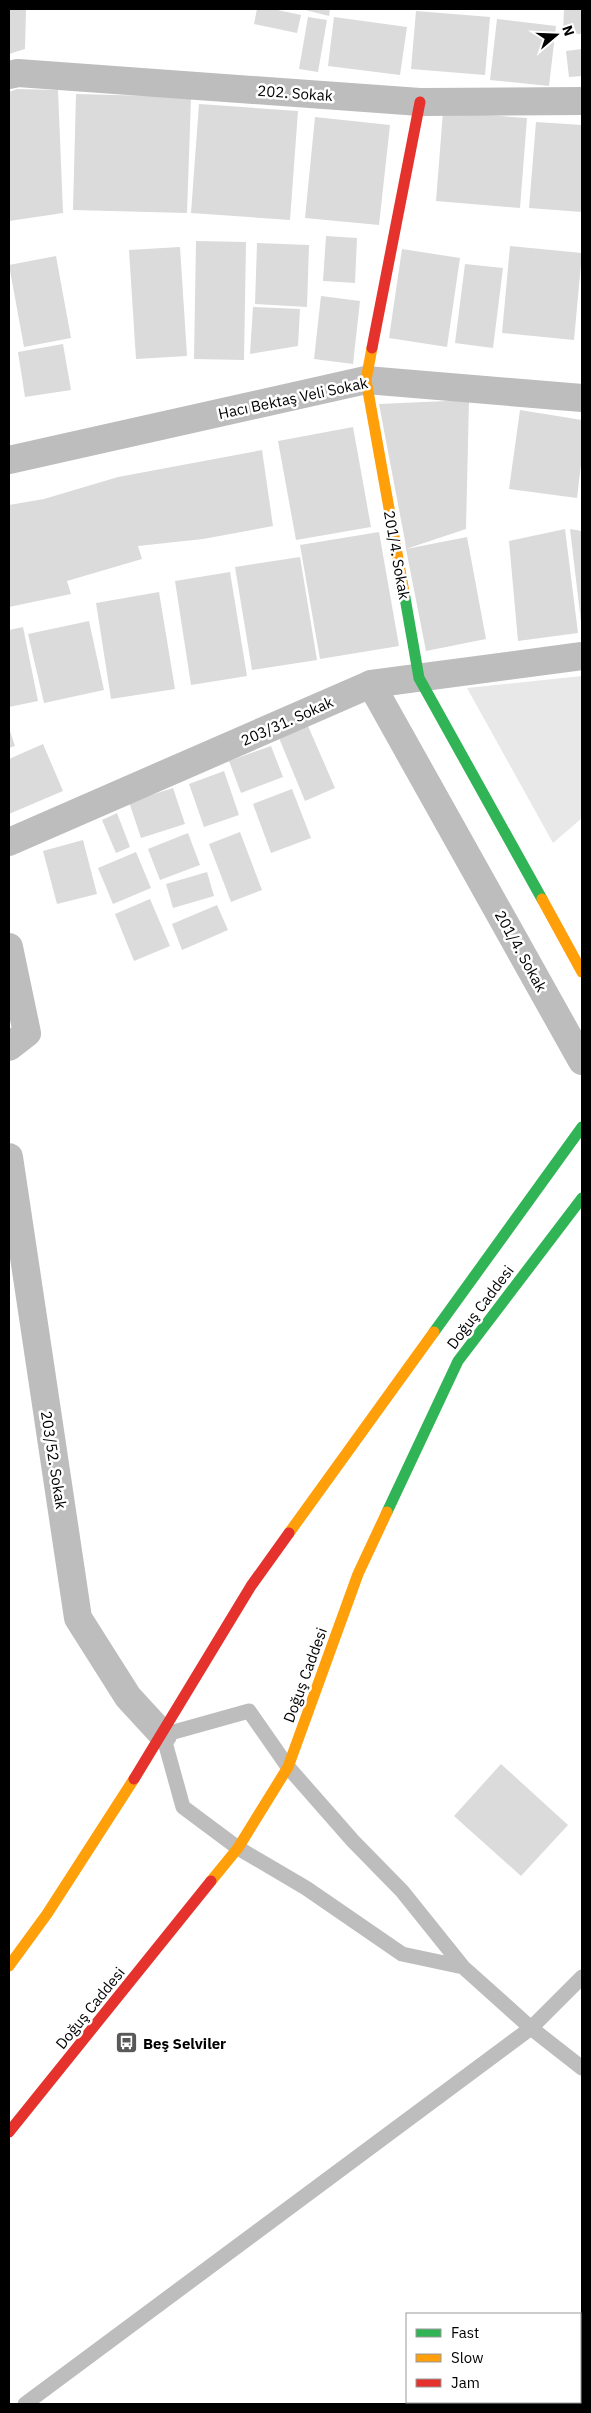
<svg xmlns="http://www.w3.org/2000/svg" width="591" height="2413" viewBox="0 0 591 2413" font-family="'IBM Plex Sans',sans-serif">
	<rect width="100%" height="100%" fill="#fff"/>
	<polygon fill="#e8e8e8" points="582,676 582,818 553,843 467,688"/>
	<g fill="#dbdbdb">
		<polygon points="9,9 26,9 25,49 9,54"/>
		<polygon points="257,9 273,9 301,15 297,33 254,24"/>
		<polygon points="301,9 330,9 329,16"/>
		<polygon points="564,9 582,9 582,34 563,34"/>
		<polygon points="416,11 490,17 485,75 411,69"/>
		<polygon points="308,17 327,20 318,72 299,69"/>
		<polygon points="334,17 407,27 400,75 328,66"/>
		<polygon points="497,19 556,26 549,86 490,80"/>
		<polygon points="582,49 582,76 569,77 566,51"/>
		<polygon points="17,89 58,90 63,213 9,221 9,92"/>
		<polygon points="76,94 191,97 187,213 73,210"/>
		<polygon points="199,104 298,111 290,220 191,213"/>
		<polygon points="443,112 527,118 520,208 436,201"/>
		<polygon points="315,117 390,125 379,225 305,218"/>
		<polygon points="536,122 582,125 582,212 529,208"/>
		<polygon points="326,236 357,238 355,283 323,281"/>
		<polygon points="196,241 246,242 244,360 194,359"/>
		<polygon points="257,243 309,245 307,307 255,304"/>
		<polygon points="510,246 582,253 574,340 502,333"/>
		<polygon points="180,247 187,356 136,359 129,250"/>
		<polygon points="402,249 460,258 447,347 389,338"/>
		<polygon points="56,256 71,338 24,347 9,265"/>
		<polygon points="465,264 503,268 493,348 455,343"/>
		<polygon points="321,296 360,301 353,364 314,359"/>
		<polygon points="253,307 300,309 298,346 250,354"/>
		<polygon points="63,344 71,390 25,397 18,352"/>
		<polygon points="469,400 466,529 406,549 467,537 486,639 426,651 406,549 405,541 379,404"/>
		<polygon points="520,410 582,420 582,456 577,498 509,489"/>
		<polygon points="353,427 371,527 296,540 278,441"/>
		<polygon points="262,450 273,526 203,539 138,546 142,559 67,581 71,594 9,607 9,505 44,499 118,477"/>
		<polygon points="565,529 578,633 518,641 509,541"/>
		<polygon points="570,529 582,531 582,622 581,622"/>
		<polygon points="379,532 399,646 320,659 300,545"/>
		<polygon points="300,557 317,660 252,670 235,567"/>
		<polygon points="230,572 247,676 191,685 175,581"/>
		<polygon points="159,592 175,689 111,699 96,603"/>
		<polygon points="89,621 104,690 44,703 28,634"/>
		<polygon points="23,627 38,701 9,707 9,630"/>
		<polygon points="308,726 335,788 305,801 279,738"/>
		<polygon points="9,728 15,746 9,748"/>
		<polygon points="43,744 63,791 9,814 9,759"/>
		<polygon points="271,746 283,777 241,793 229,761"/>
		<polygon points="224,771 239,815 204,827 189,784"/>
		<polygon points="173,788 185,824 141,838 129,802"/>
		<polygon points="292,789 311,838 271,853 253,804"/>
		<polygon points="117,813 130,847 116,853 102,820"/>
		<polygon points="240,832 262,890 231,902 209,844"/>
		<polygon points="188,833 200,865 160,880 148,849"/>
		<polygon points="83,840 97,894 57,904 43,851"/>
		<polygon points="136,852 151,888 113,904 98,868"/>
		<polygon points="207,872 214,896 173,908 166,884"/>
		<polygon points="150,899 170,946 134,961 115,914"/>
		<polygon points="217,905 228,930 182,950 172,924"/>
		<polygon points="501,1764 568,1825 521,1876 454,1816"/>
	</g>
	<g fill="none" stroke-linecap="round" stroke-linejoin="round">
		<g stroke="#bdbdbd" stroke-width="15">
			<polyline points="463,1967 402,1954 306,1888 238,1848 183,1807 163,1735 249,1711 288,1767 353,1841 402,1891 463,1967 531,2028 582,2068"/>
			<polyline points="25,2404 531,2028 582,1977"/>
		</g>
		<g stroke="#bdbdbd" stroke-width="28">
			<polyline points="9,75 18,73 420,102 582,101"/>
			<polyline points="9,460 366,380 582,398"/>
			<polyline points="371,684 582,1061"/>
			<polyline points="9,842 371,684 582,656"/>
			<polyline points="9,947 27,1033 9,1047"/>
			<polyline points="9,1157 78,1618 128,1697 163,1735"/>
		</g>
		<g stroke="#30b455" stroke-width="11">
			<polyline points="404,592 419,678 542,899"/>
			<polyline points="434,1332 582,1127"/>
			<polyline points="387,1512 458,1361 582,1198"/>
		</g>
		<g stroke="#ff9f0a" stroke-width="11">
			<polyline points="372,348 366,380 404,592"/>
			<polyline points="542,899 582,972"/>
			<polyline points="289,1533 434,1332"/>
			<polyline points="211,1881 238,1848 288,1767 358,1574 387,1512"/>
			<polyline points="9,1966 47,1914 134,1779"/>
		</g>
		<g stroke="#e5322d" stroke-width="11">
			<polyline points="372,348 420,102"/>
			<polyline points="134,1779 251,1586 289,1533"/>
			<polyline points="9,2132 211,1881"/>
		</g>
	</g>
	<defs>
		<symbol id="bus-square" viewBox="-11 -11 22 22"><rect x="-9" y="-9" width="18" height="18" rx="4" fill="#595959" stroke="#fff"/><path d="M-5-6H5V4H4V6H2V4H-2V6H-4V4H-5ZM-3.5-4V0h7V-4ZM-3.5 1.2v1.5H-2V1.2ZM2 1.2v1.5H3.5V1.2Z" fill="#fff"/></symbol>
	</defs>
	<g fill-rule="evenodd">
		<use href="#bus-square" x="114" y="2030" width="25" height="25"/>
	</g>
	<g text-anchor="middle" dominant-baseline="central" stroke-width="5" stroke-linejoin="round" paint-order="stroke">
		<g font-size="15" fill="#000" stroke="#fff">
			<text transform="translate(295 93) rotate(4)">202. Sokak</text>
			<text transform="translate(293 398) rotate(-12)">Hacı Bektaş Veli Sokak</text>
			<text transform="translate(397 555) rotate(80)">201/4. Sokak</text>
			<text transform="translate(287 721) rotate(-24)">203/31. Sokak</text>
			<text transform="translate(521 951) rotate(61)">201/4. Sokak</text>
			<text transform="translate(480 1307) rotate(-53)">Doğuş Caddesi</text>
			<text transform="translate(54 1460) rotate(81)">203/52. Sokak</text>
			<text transform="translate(305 1675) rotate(-70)">Doğuş Caddesi</text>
			<text transform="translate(90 2008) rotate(-51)">Doğuş Caddesi</text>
		</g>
		<g font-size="15" font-weight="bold" fill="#000" stroke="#fff" text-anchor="start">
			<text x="143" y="2043">Beş Selviler</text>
		</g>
	</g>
	<rect width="591" height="2413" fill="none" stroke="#000000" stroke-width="20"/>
	<rect x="406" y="2313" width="175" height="90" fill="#ffffff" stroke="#999999"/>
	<rect x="416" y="2329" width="25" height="8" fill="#30b455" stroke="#999999"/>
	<text x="451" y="2338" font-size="15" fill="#000000">Fast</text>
	<rect x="416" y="2354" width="25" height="8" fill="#ff9f0a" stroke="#999999"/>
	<text x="451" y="2363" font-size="15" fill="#000000">Slow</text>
	<rect x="416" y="2379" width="25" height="8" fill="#e5322d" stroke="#999999"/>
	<text x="451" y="2388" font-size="15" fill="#000000">Jam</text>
	<g transform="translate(556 35) rotate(71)" stroke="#ffffff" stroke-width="4" paint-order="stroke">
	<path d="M0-4L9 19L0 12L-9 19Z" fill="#000000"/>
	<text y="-8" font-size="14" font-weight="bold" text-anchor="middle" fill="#000000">N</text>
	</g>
</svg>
